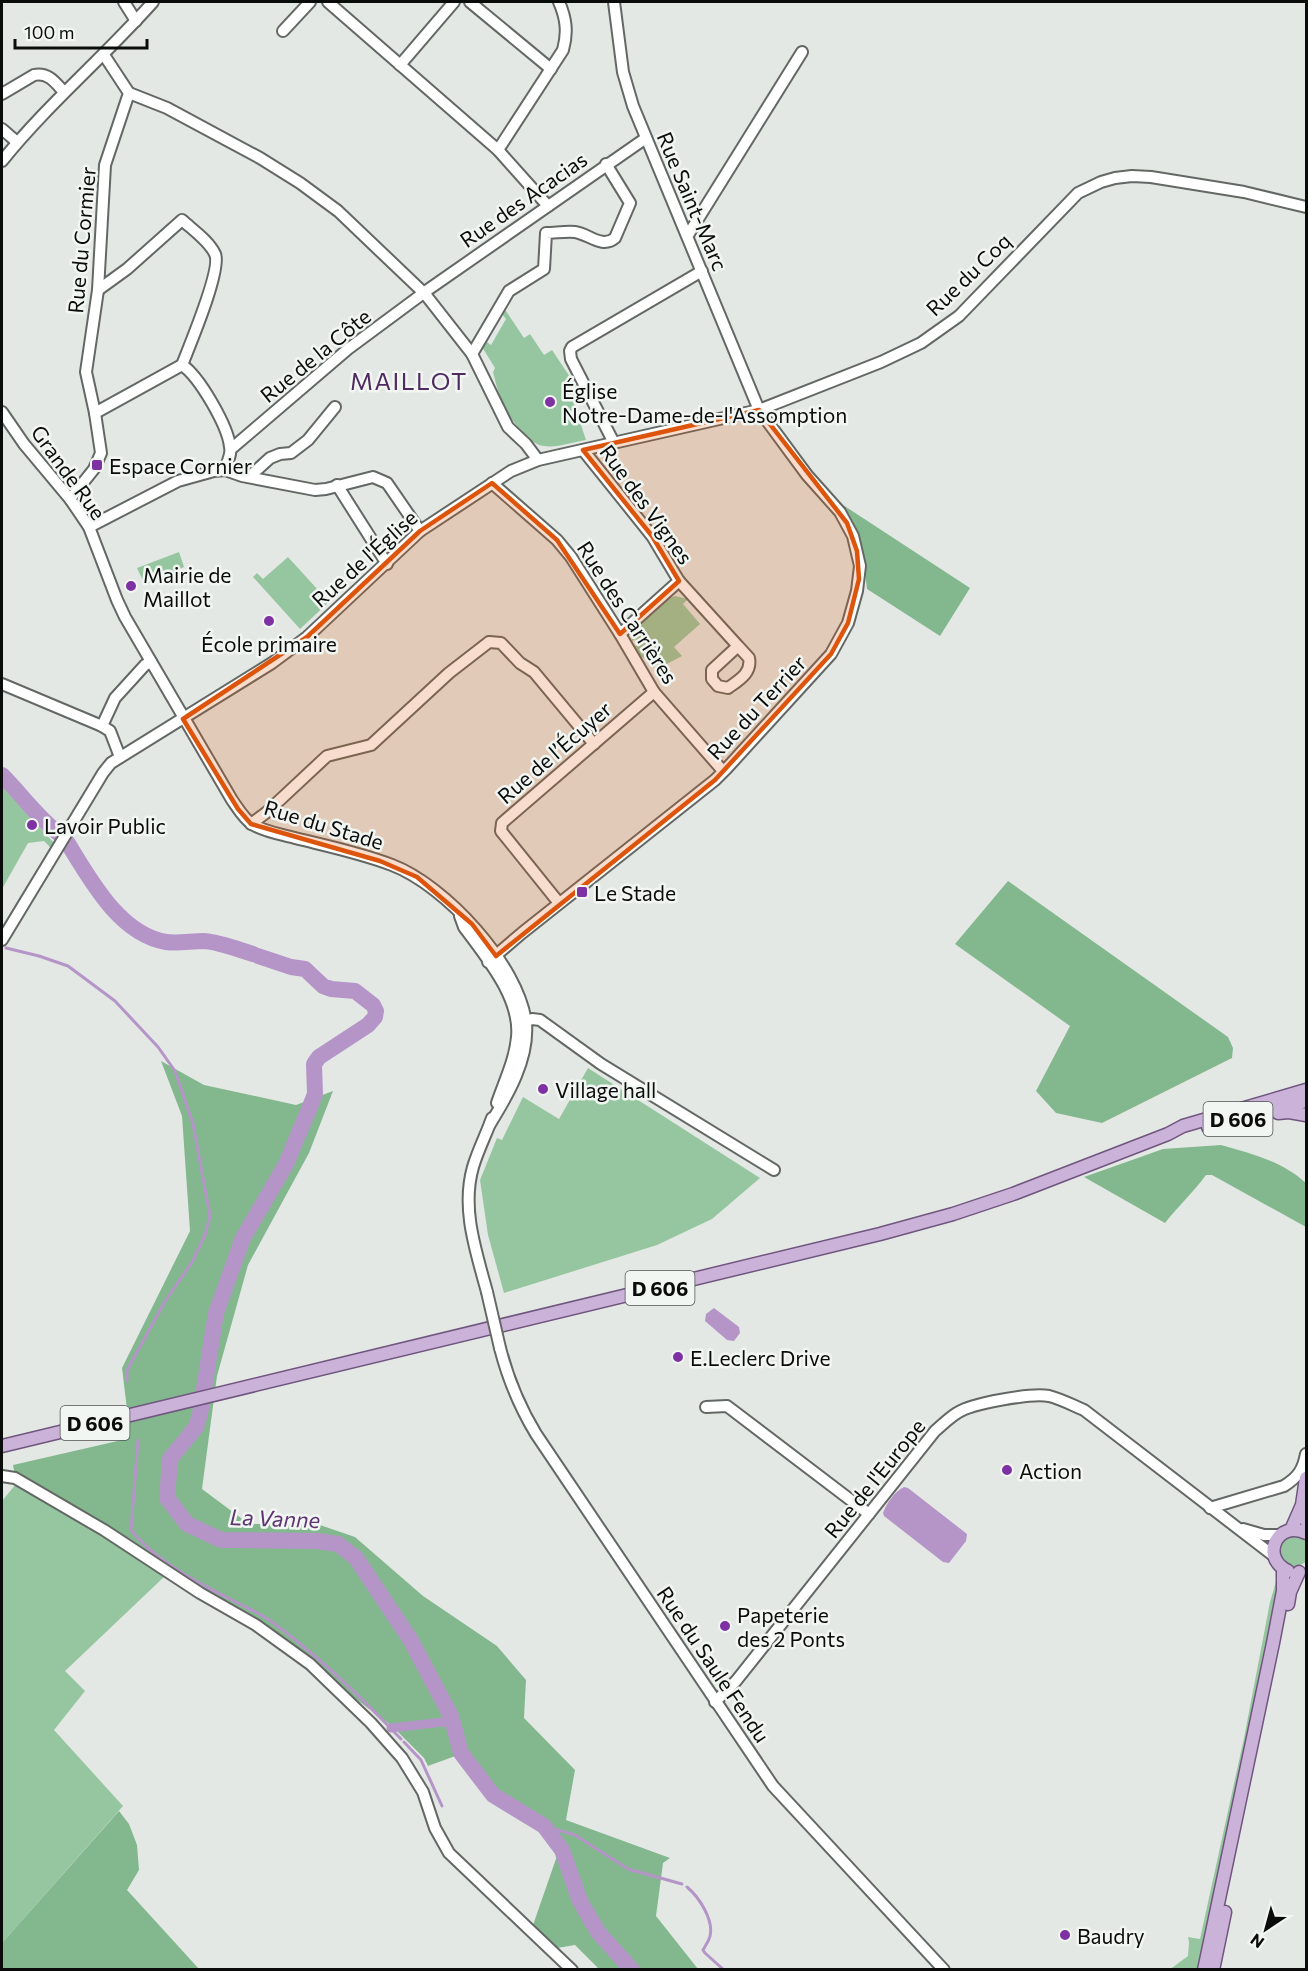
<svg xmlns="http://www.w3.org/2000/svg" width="1308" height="1971" viewBox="0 0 1308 1971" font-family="Commissioner,sans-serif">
	<rect width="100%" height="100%" fill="#e4e8e5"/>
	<g fill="#96c6a0">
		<path d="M504,308L524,338L530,334L544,355L552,350L580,392L572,398L586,440C573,442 557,448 544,446C535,445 531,440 525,434C505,416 499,397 493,372L495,368L482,347L481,338L491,345L506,319L501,313Z"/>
		<polygon points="179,552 184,567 145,585 137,568"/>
		<polygon points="288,557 329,602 300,629 253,577 257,573 263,579"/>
		<path d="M675,596L688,599L683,604L700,624L674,647L682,656L661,667L640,656L635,646L639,644L636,639L632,641C629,628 662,600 675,596Z"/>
		<polygon points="2,786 54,843 51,848 44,841 28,843 2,889"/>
		<polygon points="588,1068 760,1178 712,1219 657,1245 504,1293 488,1235 480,1180 497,1138 502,1140 523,1097 559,1119"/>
		<polygon points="16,1484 104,1534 165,1576 65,1671 85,1691 54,1730 123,1806 2,1943 2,1501"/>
		<path d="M1291,1535L1301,1536L1306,1540V1562L1297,1567C1285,1566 1272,1553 1282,1541C1284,1539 1288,1537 1291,1535Z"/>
		<polygon points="1278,1575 1280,1584 1202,1969 1169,1970 1188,1956 1189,1942 1188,1937 1200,1939 1244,1738 1270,1602"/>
	</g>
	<g fill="#83b88f">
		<polygon points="843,505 970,588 940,636 867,589 864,564"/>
		<polygon points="1008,881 1228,1037 1233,1048 1232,1058 1102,1123 1056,1113 1036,1091 1070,1026 955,944"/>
		<polygon points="161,1061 204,1085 296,1105 333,1091 309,1153 248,1265 217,1376 202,1489 249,1524 317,1524 355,1537 423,1596 497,1646 526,1680 524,1718 575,1770 566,1820 670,1858 663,1863 656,1916 698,1969 599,1969 575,1945 557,1948 533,1925 558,1853 541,1830 490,1797 458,1755 428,1766 424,1758 392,1726 341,1688 298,1649 263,1624 15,1476 13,1465 122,1440 130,1434 122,1368 190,1231 182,1116"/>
		<path d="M1221,1145C1252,1154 1282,1161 1306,1183V1227L1212,1175H1206C1193,1193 1179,1205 1165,1223L1084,1177L1163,1149Z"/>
		<polygon points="119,1811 129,1824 137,1845 139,1870 127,1890 199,1969 2,1969 2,1943"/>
	</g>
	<g fill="#b595c8">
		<polygon points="714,1308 739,1327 740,1333 734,1341 727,1340 705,1321 706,1314"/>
		<path d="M904,1487L908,1488L967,1534L966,1541L949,1563L943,1562L884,1516L883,1513C886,1504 895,1491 904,1487Z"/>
	</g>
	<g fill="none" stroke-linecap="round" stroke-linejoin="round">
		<g stroke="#b595c8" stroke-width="3">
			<polyline points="6,948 39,956 68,966 115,1001 158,1047 175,1071 193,1124 210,1216 205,1235 192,1262 164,1303 127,1370 127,1381"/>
			<path d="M138,1440L131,1530C153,1559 199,1584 232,1600C245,1607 260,1613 272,1622C319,1656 361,1697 401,1739"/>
			<polyline points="404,1742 421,1760 442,1806"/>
			<polyline points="544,1826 575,1835 628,1869 682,1884"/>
			<path d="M687,1887C699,1897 714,1920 710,1936C709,1941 705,1946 703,1950L705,1953L724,1970"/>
			<polyline points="775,1970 786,1970"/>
		</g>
		<polyline stroke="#b595c8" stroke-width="9" points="391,1728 452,1721"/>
		<g stroke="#b595c8" stroke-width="16">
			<path d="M2,775C21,794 37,817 58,833"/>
			<path d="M67,842C90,879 119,934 166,942C178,944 191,941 203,941C220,942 237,949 253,954"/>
			<polyline points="258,956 291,967 305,969 323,986 331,989 355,991 373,1005 376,1011 375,1017 368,1025 319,1057 314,1064 315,1094 309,1109 286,1164 243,1238 216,1313 200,1414 196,1427 170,1459 167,1498 187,1524 221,1540 317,1541 338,1544 356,1558 410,1639 451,1716 461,1753 493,1795 544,1826 562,1850 580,1901 598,1932 632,1970"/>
		</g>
		<defs>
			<g id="minor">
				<polyline points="124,2 136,21"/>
				<polyline points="328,2 498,150 548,206"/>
				<polyline points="470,2 551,69"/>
				<polyline points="283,31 310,2"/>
				<polyline points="400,65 454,2"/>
				<polyline points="129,93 167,108 260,158 300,183 338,211 425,294 472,354 508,427 526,444 538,460"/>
				<path d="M2,94L34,75C48,72 55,82 64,92"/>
				<polyline points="2,129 17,142"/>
				<path d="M498,150L563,50C568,32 566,18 559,2"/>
				<path d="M2,161C48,104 104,57 153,2"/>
				<polyline points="688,235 802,52"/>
				<path d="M98,290L127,269L182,220C193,230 209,241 215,254C222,269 189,347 182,365"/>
				<path d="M472,354L509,291L544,269L546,233C555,233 566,231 575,232C589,234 602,249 615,238L630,203L606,164"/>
				<path d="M2,412L24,444L70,499L89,527L117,600L125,617L232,800C237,807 244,819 252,824C264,832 281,834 295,838C327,846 361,853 392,865C445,885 519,965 526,1023C529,1059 508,1095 490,1124"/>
				<path d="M95,413L182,365C199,376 228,426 230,447C232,454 227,462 225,470"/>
				<polyline points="614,443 571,359 570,351 572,347 702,271"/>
				<polyline points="231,449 348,349 429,289 646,138"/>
				<path d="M583,450L652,536L679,581L738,646L712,670V679L718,686L728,688C739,680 752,673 749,658L738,646"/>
				<polyline points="249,477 270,458 280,454 291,453 308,440 335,407"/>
				<polyline points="492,483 557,540 571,557 620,634 654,692 723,771"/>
				<polyline points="337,485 387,564"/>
				<polyline points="70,499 94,469 101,453 95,413 86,372 98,290 105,165 129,93 104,55"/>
				<polyline points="89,527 178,481 214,471 225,470 242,476 315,490 326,489 373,477 387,483 420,531"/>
				<polyline points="620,634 679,581"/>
				<polyline points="2,684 102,726 110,731 120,757"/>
				<polyline points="102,726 115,698 145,665 151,662"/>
				<polyline points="251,824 267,812 327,756 371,745 449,673 489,642 501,643 520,663 534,672 594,744"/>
				<polyline points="559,903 501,831 502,823 654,692"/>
				<path d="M460,916L464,927C486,957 521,998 517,1037C515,1060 504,1082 497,1103"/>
				<polyline points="2,940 103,773 111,763 272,663 307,637 420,531 511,471 538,460 759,410 881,362 921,343 959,316 1078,193 1101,182 1115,178 1132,176 1151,177 1244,192 1306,207"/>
				<polyline points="488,962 522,933 715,780 727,768 831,654 848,623 857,591 860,566 853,536 840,512 807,475 759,410 633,106 623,72 614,2"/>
				<polyline points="525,1022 532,1019 540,1020 601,1064 774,1170"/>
				<path d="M487,1292C476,1251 461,1209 473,1167C478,1150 486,1135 492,1118"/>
				<path d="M500,1348C508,1379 519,1406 536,1434L773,1786L944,1970"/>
				<polyline points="706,1407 727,1406 869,1514"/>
				<polyline points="2,1476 15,1478 104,1530 200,1593 256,1625 310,1664 371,1723 402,1758 423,1792 435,1828 449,1853 572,1970"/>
				<path d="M1210,1508L1284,1486C1298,1477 1303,1470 1306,1454"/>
				<polyline points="1243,1529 1264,1535 1280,1535"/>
				<path d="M715,1702L736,1681L935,1431C942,1425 949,1418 957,1413C972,1403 1031,1393 1049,1396C1061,1399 1072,1405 1084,1410L1274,1556"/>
			</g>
			<g id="major">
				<polyline points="1278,1113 1289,1112 1306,1115"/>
				<polyline points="1208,1127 1306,1101"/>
				<polyline points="2,1446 880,1234 953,1214 1013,1194 1168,1134 1183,1126 1306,1090"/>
				<polyline points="1306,1517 1306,1521"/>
				<polyline points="1291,1530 1302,1505 1306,1478"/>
				<path d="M1288,1571C1259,1557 1278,1519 1306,1533"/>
				<polyline points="1288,1604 1290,1592 1299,1572"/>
				<polyline points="1204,1970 1273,1643 1283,1591 1283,1569"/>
				<polyline points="1213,1970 1225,1912"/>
			</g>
		</defs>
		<use href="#minor" stroke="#646865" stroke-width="14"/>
		<use href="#major" stroke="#70567f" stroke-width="15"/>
		<use href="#minor" stroke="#fff" stroke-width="10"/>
		<use href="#major" stroke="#cab2d8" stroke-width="12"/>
		<defs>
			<polyline id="minor-bridge" points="487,1292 500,1348"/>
		</defs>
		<use href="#minor-bridge" stroke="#646865" stroke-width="14" stroke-linecap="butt"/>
		<use href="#minor-bridge" stroke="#fff" stroke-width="10"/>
	</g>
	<path fill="#dd550c" fill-opacity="0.2" stroke="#dd550c" stroke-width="4.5" stroke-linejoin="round" d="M759,410L847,523L857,551L859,579L848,623L831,654L715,780L496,956L472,924L417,877L380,861L251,824L238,809L183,719L307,637L420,531L492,483L557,540L620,634L679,581L652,536L583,450Z"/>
	<g fill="#7e31a2" stroke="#f1f6f2" stroke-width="2">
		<circle cx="550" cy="402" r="6"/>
		<rect x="91" y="459" width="12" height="12" rx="3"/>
		<circle cx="131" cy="586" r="6"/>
		<circle cx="269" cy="621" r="6"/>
		<circle cx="32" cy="825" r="6"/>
		<rect x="576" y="886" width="12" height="12" rx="3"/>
		<circle cx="543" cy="1089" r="6"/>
		<circle cx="678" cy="1357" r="6"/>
		<circle cx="1007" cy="1470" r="6"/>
		<circle cx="725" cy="1626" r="6"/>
		<circle cx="1065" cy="1935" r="6"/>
	</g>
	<g text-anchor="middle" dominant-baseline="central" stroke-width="5" stroke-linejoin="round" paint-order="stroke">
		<g fill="#f1f6f2" stroke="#4f5250" stroke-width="1.5">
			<rect x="1203.5" y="1102" width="69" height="34" rx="4.5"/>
			<rect x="625.5" y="1271" width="69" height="34" rx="4.5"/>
			<rect x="60.5" y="1406" width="69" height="34" rx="4.5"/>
		</g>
		<g font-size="20" font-weight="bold" fill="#0a0c0b">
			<text x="1238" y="1119">D 606</text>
			<text x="660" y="1288">D 606</text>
			<text x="95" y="1423">D 606</text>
		</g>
		<g font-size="21" fill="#0a0c0b" stroke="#f1f6f2">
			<text transform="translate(523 199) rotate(-35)">Rue des Acacias</text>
			<text transform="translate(693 201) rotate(67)">Rue Saint-Marc</text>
			<text transform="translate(81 240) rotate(-85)">Rue du Cormier</text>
			<text transform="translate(968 274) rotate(-44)">Rue du Coq</text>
			<text transform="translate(315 355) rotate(-39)">Rue de la Côte</text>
			<text transform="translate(69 472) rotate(54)">Grande Rue</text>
			<text transform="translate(647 504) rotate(54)">Rue des Vignes</text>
			<text transform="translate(364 558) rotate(-42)">Rue de l'Église</text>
			<text transform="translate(628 612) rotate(57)">Rue des Carrières</text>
			<text transform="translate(756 707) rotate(-47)">Rue du Terrier</text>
			<text transform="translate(554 752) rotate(-41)">Rue de l’Écuyer</text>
			<text transform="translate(324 824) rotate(17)">Rue du Stade</text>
			<text transform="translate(874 1478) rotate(-51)">Rue de l'Europe</text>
			<text transform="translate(714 1664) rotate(56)">Rue du Saule Fendu</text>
		</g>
		<g font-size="21" fill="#0a0c0b" stroke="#f1f6f2" text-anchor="start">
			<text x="562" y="390">Église<tspan x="562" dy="24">Notre-Dame-de-l'Assomption</tspan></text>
			<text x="109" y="465">Espace Cornier</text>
			<text x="143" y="574">Mairie de<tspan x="143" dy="24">Maillot</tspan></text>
			<text x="269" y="643" text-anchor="middle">École primaire</text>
			<text x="44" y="825">Lavoir Public</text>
			<text x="594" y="892">Le Stade</text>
			<text x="555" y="1089">Village hall</text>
			<text x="690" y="1357">E.Leclerc Drive</text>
			<text x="1019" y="1470">Action</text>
			<text x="737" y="1614">Papeterie<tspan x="737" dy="24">des 2 Ponts</tspan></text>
			<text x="1077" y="1935">Baudry</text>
		</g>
		<g font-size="22" font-style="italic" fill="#5e3473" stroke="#f1f6f2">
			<text transform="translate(275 1518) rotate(2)">La Vanne</text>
		</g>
		<g font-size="24" letter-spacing="1.5" fill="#4f2b62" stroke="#f1f6f2">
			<text x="409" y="380">MAILLOT</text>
		</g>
	</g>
	<rect width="1308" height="1971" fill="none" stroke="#0a0c0b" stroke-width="6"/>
	<g transform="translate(1266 1929) rotate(216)" stroke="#f1f6f2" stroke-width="4.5" paint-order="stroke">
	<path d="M0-4.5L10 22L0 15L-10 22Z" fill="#0a0c0b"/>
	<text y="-9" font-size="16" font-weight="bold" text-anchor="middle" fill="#0a0c0b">N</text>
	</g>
	<path d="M15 39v9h132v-9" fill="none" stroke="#0a0c0b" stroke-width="3"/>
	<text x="24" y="39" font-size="18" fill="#0a0c0b" stroke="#f1f6f2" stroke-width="4.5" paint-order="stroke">100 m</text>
</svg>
